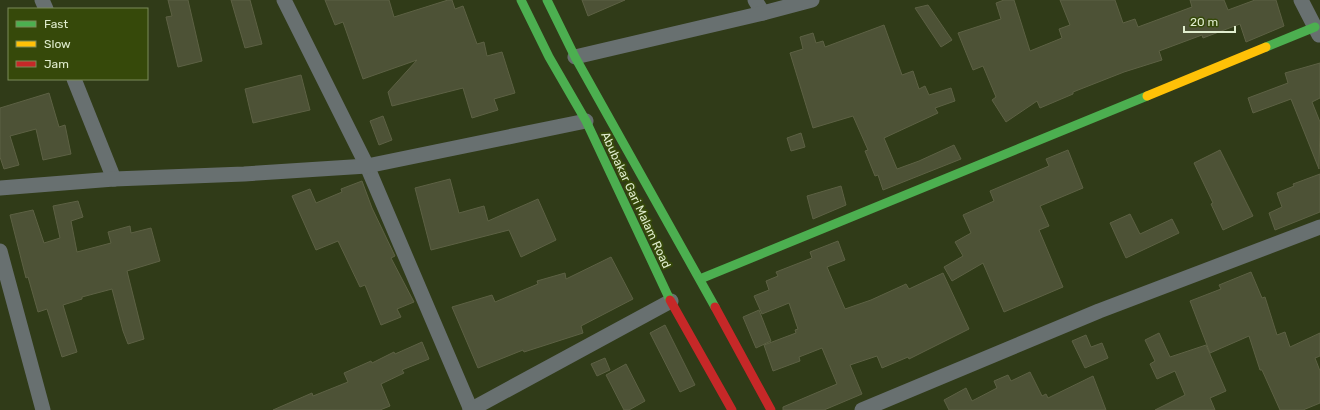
<svg xmlns="http://www.w3.org/2000/svg" width="1320" height="410" viewBox="0 0 1320 410" font-family="Rubik,sans-serif">
	<rect width="100%" height="100%" fill="#303b18"/>
	<g fill="#4d5236" stroke="#5d6144">
		<polygon points="168,0 188,0 202,61 178,67 166,17 172,16"/>
		<polygon points="231,0 250,0 262,44 245,48"/>
		<polygon points="325,0 389,0 394,17 448,0 452,0 455,9 463,6 477,44 484,42 487,56 502,52 515,93 494,99 498,110 472,118 463,88 392,106 388,92 417,60 363,79 343,22 335,25"/>
		<polygon points="582,0 625,0 588,16"/>
		<polygon points="1004,0 1014,0 1030,51 1062,38 1059,29 1070,25 1060,0 1115,0 1123,23 1135,19 1138,27 1192,7 1190,0 1224,0 1228,10 1255,0 1276,0 1284,26 1246,42 1240,24 1203,38 1202,35 1159,51 1162,60 1124,72 1073,92 1073,94 1040,108 1037,101 1006,122 992,100 996,97 983,66 973,70 958,33 1001,19 996,3"/>
		<polygon points="928,5 952,40 941,47 915,8"/>
		<polygon points="884,25 902,75 913,71 919,89 925,86 929,95 951,88 955,101 935,108 938,113 884,138 897,169 919,161 954,145 961,159 883,190 878,175 875,176 865,151 868,150 853,116 813,128 790,53 803,49 800,37 813,33 816,43 823,41 825,47"/>
		<polygon points="1320,63 1320,98 1312,102 1320,122 1319,169 1291,99 1253,113 1248,98 1288,83 1285,73"/>
		<polygon points="301,75 310,110 253,123 245,89"/>
		<polygon points="49,93 59,127 65,125 71,154 43,160 36,129 10,136 19,165 4,169 0,157 0,108"/>
		<polygon points="383,116 392,140 379,145 370,121"/>
		<polygon points="801,133 805,147 791,151 787,138"/>
		<polygon points="1068,150 1083,188 1040,206 1049,226 1039,230 1063,287 1004,312 983,263 952,281 944,267 963,256 955,242 971,233 963,215 994,201 990,191 1049,166 1046,159"/>
		<polygon points="1220,150 1253,216 1223,230 1211,204 1213,203 1194,163"/>
		<polygon points="1320,174 1320,212 1275,230 1269,213 1282,207 1277,193 1294,186 1293,184"/>
		<polygon points="450,179 459,213 484,206 488,221 538,199 556,240 521,257 509,230 431,250 415,188"/>
		<polygon points="362,181 372,208 395,256 391,258 414,302 397,309 401,317 381,325 365,285 360,287 338,241 316,250 292,196 310,189 316,203 342,192 341,189"/>
		<polygon points="841,186 846,205 813,219 807,196"/>
		<polygon points="78,201 83,217 71,221 77,252 111,243 108,232 130,226 131,233 151,228 160,261 127,271 144,339 128,344 123,331 112,289 82,297 82,299 63,305 77,352 62,357 47,309 38,312 28,277 26,278 10,215 33,210 44,243 60,238 53,206"/>
		<polygon points="1130,214 1140,234 1172,219 1179,233 1126,258 1110,223"/>
		<polygon points="838,241 845,260 827,267 845,309 871,300 906,284 909,289 943,273 969,329 909,359 908,357 882,368 877,356 850,365 862,394 824,410 783,410 783,407 837,384 822,348 799,357 800,361 773,371 764,345 796,333 795,330 798,329 789,303 762,314 754,296 769,290 766,281 778,276 776,272 812,258 810,252"/>
		<polygon points="611,257 633,299 581,326 583,333 524,352 523,350 478,368 452,307 492,295 495,302 538,284 537,281 565,273 566,279"/>
		<polygon points="1251,272 1262,298 1265,297 1277,335 1285,332 1290,347 1320,333 1320,356 1315,358 1320,371 1320,403 1303,410 1280,410 1262,370 1260,370 1249,336 1210,353 1190,301 1221,289 1219,285"/>
		<polygon points="759,310 771,341 756,348 743,317"/>
		<polygon points="665,325 695,385 680,392 650,333"/>
		<polygon points="1159,333 1170,357 1206,345 1226,391 1210,398 1215,410 1155,410 1185,395 1175,371 1157,379 1150,364 1155,361 1145,340"/>
		<polygon points="1086,335 1091,347 1102,343 1108,358 1085,368 1072,341"/>
		<polygon points="422,342 429,359 402,370 404,373 381,384 390,406 380,410 273,410 312,393 313,396 348,382 344,373 371,361 372,363 394,352 395,354"/>
		<polygon points="605,358 610,370 597,376 591,364"/>
		<polygon points="626,364 645,401 629,410 624,410 606,375"/>
		<polygon points="1030,372 1042,396 1046,394 1048,398 1093,376 1106,410 949,410 944,400 966,388 972,401 997,388 994,381 1008,375 1011,381"/>
	</g>
	<g fill="none" stroke-linecap="round" stroke-linejoin="round">
		<g stroke="#687070" stroke-width="15">
			<polyline points="42,0 46,9"/>
			<polyline points="284,0 367,166 471,410"/>
			<polyline points="755,0 763,13"/>
			<polyline points="1301,0 1319,35"/>
			<polyline points="575,57 763,13 812,0"/>
			<polyline points="74,79 114,179"/>
			<polyline points="0,188 114,179 244,174 367,166 586,121"/>
			<polyline points="0,251 43,410"/>
			<polyline points="470,410 671,301"/>
			<polyline points="862,410 1099,311 1320,227"/>
		</g>
		<g stroke="#4caf50" stroke-width="9">
			<polyline points="521,0 549,57 586,121 670,300"/>
			<polyline points="547,0 575,57 715,307"/>
			<polyline points="1266,47 1315,27"/>
			<polyline points="700,279 1147,96"/>
		</g>
		<polyline stroke="#ffc107" stroke-width="9" points="1147,96 1266,47"/>
		<g stroke="#c62828" stroke-width="9">
			<polyline points="670,300 732,410"/>
			<polyline points="715,307 771,410"/>
		</g>
	</g>
	<g text-anchor="middle" dominant-baseline="central" stroke-width="4" stroke-linejoin="round" paint-order="stroke">
		<g font-size="12" fill="#e0edce" stroke="#36490a">
			<text transform="translate(636 200) rotate(65)">Abubakar Gari Malam Road</text>
		</g>
	</g>
	<rect x="8" y="8" width="140" height="72" fill="#36490a" stroke="#7a8b58"/>
	<rect x="16" y="21" width="20" height="6" fill="#4caf50" stroke="#7a8b58"/>
	<text x="44" y="28" font-size="12" fill="#e0edce">Fast</text>
	<rect x="16" y="41" width="20" height="6" fill="#ffc107" stroke="#7a8b58"/>
	<text x="44" y="48" font-size="12" fill="#e0edce">Slow</text>
	<rect x="16" y="61" width="20" height="6" fill="#c62828" stroke="#7a8b58"/>
	<text x="44" y="68" font-size="12" fill="#e0edce">Jam</text>
	<path d="M1184 26v6h51v-6" fill="none" stroke="#e0edce" stroke-width="2"/>
	<text x="1190" y="26" font-size="12" fill="#e0edce" stroke="#36490a" stroke-width="3" paint-order="stroke">20 m</text>
</svg>
